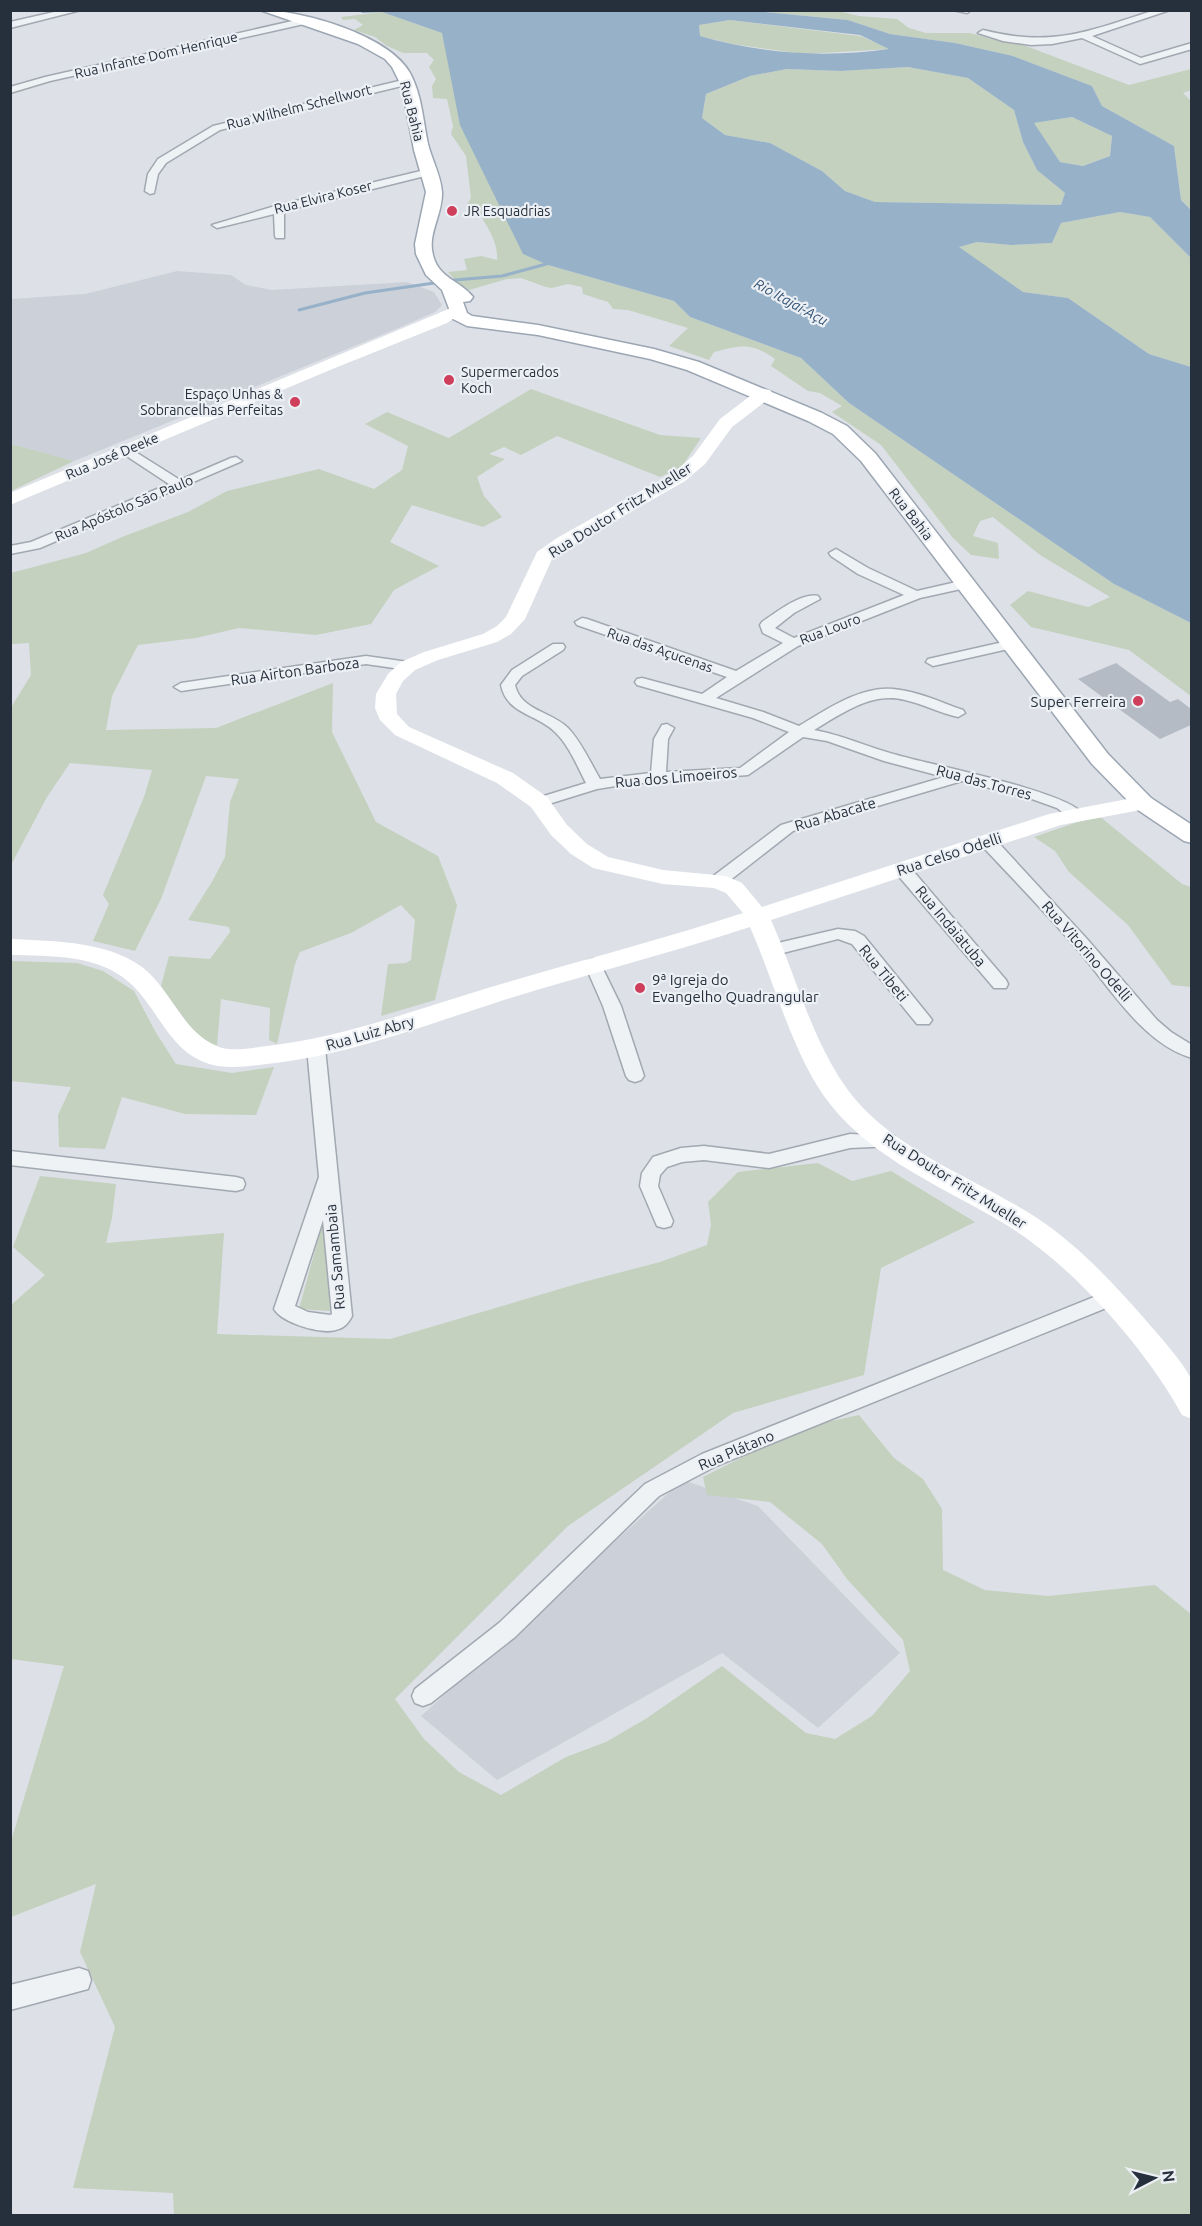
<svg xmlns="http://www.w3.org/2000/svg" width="1202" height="2226" viewBox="0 0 1202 2226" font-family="Ubuntu,sans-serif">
	<rect width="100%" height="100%" fill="#dde1e7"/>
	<g fill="#cbd0d9">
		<polygon points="177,271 231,275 246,285 272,290 407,282 434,292 442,305 435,312 396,329 74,461 11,444 11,299 85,294"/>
		<polygon points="683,1480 758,1506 900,1653 818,1728 722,1653 497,1780 421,1716"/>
	</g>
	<g fill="#c3d1be">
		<polygon points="755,11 838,11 859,16 897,19 909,28 926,33 970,33 996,40 1018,43 1129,85 1191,69 1191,90 1183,93 1191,101 1191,210 1181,200 1174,146 1102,106 1092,86 1013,56 955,43 890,34 848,20"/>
		<path d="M382,12L442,33L449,61L548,265L674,301L690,317L801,358L849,403L1114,584L1191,623V696L1129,650L1031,627L1010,605L1028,591L1088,607L1110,597L1040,555L993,517L980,521L973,536L998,543L999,559L971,555L953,538L881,445L832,412L842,406L820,393L808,391L771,366L775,359C751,342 740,345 714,352L709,360L669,346L688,328L628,310L613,309L608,302L583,294L582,287L568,284L552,288L546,287L521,278L507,279L469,290L457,282L448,272L467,270L464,259L481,256L497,260C499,241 484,223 476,207L467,204L471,198L466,156L451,134L453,126L447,99L433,98L432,86L436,79L429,67L434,60L427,53H403L387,46L375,37L354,30L363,25L355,19L343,20L341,17Z"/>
		<polygon points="730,20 860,36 891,49 804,54 732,44 700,36 699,25"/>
		<polygon points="908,67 968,78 1014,110 1023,142 1037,170 1065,193 1061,205 875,202 845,191 822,171 770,143 725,135 702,118 706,94 750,76 787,69 841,71"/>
		<polygon points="1072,117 1112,136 1110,156 1083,166 1060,162 1033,123"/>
		<polygon points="1120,212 1150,217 1191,258 1191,367 1149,354 1068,298 1023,292 958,247 977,242 1011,245 1052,243 1061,223"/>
		<polygon points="531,389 660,435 701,438 681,468 660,477 557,436 521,455 504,447 489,454 505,459 477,477 484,496 502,517 483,527 412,505 390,542 439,566 394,590 371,624 316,635 239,628 196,638 138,645 112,696 106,730 216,728 333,683 332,732 376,822 438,856 457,905 435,1000 381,1016 388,964 406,963 411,960 415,920 401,905 351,933 300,952 295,964 277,1044 269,1040 270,1008 221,999 217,1046 198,1038 161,986 169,956 210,959 230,932 229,927 188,920 213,880 225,857 230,802 239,779 206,776 161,899 135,951 93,941 109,904 103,895 144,797 152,770 70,763 47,797 11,865 10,709 31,675 29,643 11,644 11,573 86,553 122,537 188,512 227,491 319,469 374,489 402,470 408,446 365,424 387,412 449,438"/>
		<polygon points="11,444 74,461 11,491"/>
		<polygon points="1098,815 1182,884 1191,887 1191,987 1172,985 1128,925 1069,872 1055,851 1034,837"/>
		<polygon points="11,961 77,963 103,971 134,991 155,1031 176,1064 232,1073 274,1067 256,1115 185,1114 122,1097 105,1149 59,1147 58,1115 71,1087 11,1081"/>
		<polygon points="818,1163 852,1181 891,1171 975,1222 881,1268 864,1375 733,1413 568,1526 395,1699 424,1739 459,1772 501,1795 566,1757 606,1742 647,1718 722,1666 806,1733 835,1739 872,1716 910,1671 903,1640 847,1579 822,1544 770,1502 707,1495 703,1477 800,1428 859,1415 894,1458 923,1479 942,1509 943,1570 985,1590 1048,1596 1155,1585 1191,1614 1191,2215 174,2215 173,2193 73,2188 115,2027 80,1952 96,1884 11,1917 11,1841 64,1666 11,1659 11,1305 45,1275 13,1247 40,1176 116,1184 112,1218 106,1243 224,1233 217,1334 390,1339 580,1283 660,1262 707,1245 711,1225 708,1202 738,1172"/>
		<polygon points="325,1214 330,1311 299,1309"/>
	</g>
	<path fill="#97b1c8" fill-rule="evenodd" d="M755,11L848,20L890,34L955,43L1013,56L1092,86L1102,106L1174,146L1181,200L1191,210V258L1150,217L1120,212L1061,223L1052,243L1011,245L977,242L959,247L1023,292L1068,298L1149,354L1191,367V623L1114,584L849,403L801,358L690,317L674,301L548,265L523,254L460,125L442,33L382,12L363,13L358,11ZM730,20L860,35L889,49C827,58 761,54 700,36L699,25ZM908,67L968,78L1014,110L1023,142L1037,170L1065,193L1061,205L875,202L845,191L822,171L770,143L725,135L702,118L706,94L750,76L787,69L841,71ZM1072,117L1112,136L1110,156L1083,166L1060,162L1034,123Z"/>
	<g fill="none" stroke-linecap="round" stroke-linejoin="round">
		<polyline stroke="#97b1c8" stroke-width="3" points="299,310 365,293 455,280 502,276 550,263"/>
	</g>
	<polygon fill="#b4bbc4" points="1116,663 1170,702 1178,699 1191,709 1191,725 1160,739 1078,679"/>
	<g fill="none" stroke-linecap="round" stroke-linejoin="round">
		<defs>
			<g id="street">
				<polygon points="63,10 81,10 10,28 10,22"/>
				<polygon points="953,10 971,10 967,13"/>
				<path d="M1155,10H1170L1092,36L1141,58L1192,43V49L1140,64L1082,38L1052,44L1031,45L1003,41L978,33L983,30C1053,48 1089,31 1155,10Z"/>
				<polygon points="301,19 306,22 304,24 50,81 10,93 10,87 45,77"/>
				<polygon points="407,79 412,82 410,84 220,130 166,163 158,174 154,193 150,194 145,191 148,174 158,159 213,126"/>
				<polygon points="429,169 433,170 433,174 284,211 284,238 276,238 275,236 274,214 217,228 212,225 275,206"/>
				<polygon points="126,446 180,480 231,458 236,457 242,461 40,548 10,554 10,546 31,542 169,484 122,453 120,450 122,447"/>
				<path d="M836,549L868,568L917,591L965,580L972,584L970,587L920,598L798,646L716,698L763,712L799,726C826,710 860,686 893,689C917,691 940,702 963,710L965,713L958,717C940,713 923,704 905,700C872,691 841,714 814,730C843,735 869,748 897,755C931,765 1066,791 1083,814L1081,817H1069L1057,808L1029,798L962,781L793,831L724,885H712L710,881L712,877L781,825L944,777L884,761L827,741L803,737L748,775L628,784L597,789L539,807L534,805L531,802L534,799L586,783C577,766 570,747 556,733C538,714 507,715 501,685L512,670L553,644H563L565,647L563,650L522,676L515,685C521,711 551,711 568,728C582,743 590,762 600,779L651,773L654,739L662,725L667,724L674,728L668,739L666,772L740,768L789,732L753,718L637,685L635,682L637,679L642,678L702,694L727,677L577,625L575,622L582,618L587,619L736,671L783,643L763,633L760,625L762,622C775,613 802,592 818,596L820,599L794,613L775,628L794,638L904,595L858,574L831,556L829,553Z"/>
				<polygon points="1012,640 1017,641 1019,644 1017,647 933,666 926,662 928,659"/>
				<polygon points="366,656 408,662 415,666 408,670 366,664 181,691 174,687 181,683"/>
				<path d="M988,837L994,838L1087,939L1157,1020L1171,1032L1192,1045V1058C1141,1043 1109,985 1076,948C1046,913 1014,880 982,846L980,842L982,838Z"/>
				<polygon points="902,864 908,865 1006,980 1008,984 1006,988 994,988 896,873 894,869"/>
				<polygon points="838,929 855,931 864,936 929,1016 932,1020 929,1024 917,1024 852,944 838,939 771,956 765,954 763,950 765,946"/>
				<polygon points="593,959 599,961 601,965 621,1006 644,1076 641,1080 635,1082 629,1080 626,1076 603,1006 585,965 587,961"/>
				<path d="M316,1042L322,1044L325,1048L352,1316C349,1322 345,1327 339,1329C324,1336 282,1323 274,1309L319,1177L307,1048L310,1044ZM323,1220L332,1314L330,1315L308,1312L295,1306Z"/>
				<polygon points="850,1134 894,1136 897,1141 894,1146 850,1148 769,1168 704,1160 682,1162 667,1167 660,1175 658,1186 673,1221 671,1226 664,1228 657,1226 640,1186 642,1173 653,1157 681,1148 704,1146 769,1154"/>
				<polygon points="10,1151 236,1177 243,1179 245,1184 243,1189 236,1191 10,1165"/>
				<polygon points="1109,1291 1116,1294 1119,1299 1116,1304 716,1466 659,1496 515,1637 431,1703 423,1706 415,1703 412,1696 415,1689 499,1623 645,1484 702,1454"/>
				<polygon points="79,1968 88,1971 91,1980 88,1989 10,2010 10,1985"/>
			</g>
			<path id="primary" d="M260,10C301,10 389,35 410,73C422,95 423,121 428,144C432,160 441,176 442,192C443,214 427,234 433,255C438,278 461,281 473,297L470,301L463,302L467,313L472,316L538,325L654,349L699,362L822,413L847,426L875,453L1108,754L1151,798L1192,825V843L1184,841L1135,808L1092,764L861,461L833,434L808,421L687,370L650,359L538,335L467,326L453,319L442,290L426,275L416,254L415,244L426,192L414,150L402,87L392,67L385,59L358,44Z"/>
		</defs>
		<use href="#street" stroke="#a2a8b1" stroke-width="3"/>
		<use href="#primary" stroke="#9ca6b3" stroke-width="3"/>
		<use href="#street" fill="#eff2f5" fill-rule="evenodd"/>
		<g fill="#fff" fill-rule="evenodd">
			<polygon points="458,305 466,310 447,323 330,370 10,505 10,493"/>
			<path d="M764,389L770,390L773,394L770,398L732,427L705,464L685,481L571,546L552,559L525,619L511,634L497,642L438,660L415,670L403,681L396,694L397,714L409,727L513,773L547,797L567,825L587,844L608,857L663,870L726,876L742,883L762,907L1049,814L1143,796L1151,798L1154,803L1151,808L1061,825L771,920C798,980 816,1058 862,1107C910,1157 980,1181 1037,1218C1078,1245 1111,1281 1143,1317C1154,1330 1189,1368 1192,1382C1193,1394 1192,1407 1192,1419L1182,1415C1145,1347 1071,1264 1005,1224C945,1188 874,1160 830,1104C794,1059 774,981 750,927C670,953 588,974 507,999C428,1024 350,1055 267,1064C250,1066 229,1069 213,1065C170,1054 160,1011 131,984C100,954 50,956 10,955V939C53,941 116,941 149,973C174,997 184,1033 219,1047C229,1051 248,1049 259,1047C340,1039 414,1010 491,987C575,962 660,940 743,913L726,893L714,888L663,884L593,868L571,854L551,835L531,807L497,783L395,735L380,720L375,708L376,694L388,674L401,662L424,652L483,634L497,626L506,617L537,552L557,538L673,473L693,456L720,419L758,390Z"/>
		</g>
		<use href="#primary" fill="#fff" fill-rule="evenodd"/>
	</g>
	<g fill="#cf3f5b" stroke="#ecf0f5" stroke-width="2">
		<circle cx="452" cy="211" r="6"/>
		<circle cx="449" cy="380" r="6"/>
		<circle cx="295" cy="402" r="6"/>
		<circle cx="1138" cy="701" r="6"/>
		<circle cx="640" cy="988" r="6"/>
	</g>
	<g text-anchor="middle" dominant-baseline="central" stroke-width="4.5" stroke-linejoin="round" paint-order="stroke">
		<g font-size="14" fill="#26303d" stroke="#ecf0f5">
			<text transform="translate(156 55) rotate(-13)">Rua Infante Dom Henrique</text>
			<text transform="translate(299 107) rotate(-14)">Rua Wilhelm Schellwort</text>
			<text transform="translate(412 111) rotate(76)">Rua Bahia</text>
			<text transform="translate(323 197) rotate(-14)">Rua Elvira Koser</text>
			<text transform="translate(112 456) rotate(-23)">Rua José Deeke</text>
			<text transform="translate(124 508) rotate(-23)">Rua Apóstolo São Paulo</text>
			<text transform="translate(911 514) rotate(52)">Rua Bahia</text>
			<text transform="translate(830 629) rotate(-21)">Rua Louro</text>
			<text transform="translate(660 650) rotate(19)">Rua das Açucenas</text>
		</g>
		<g font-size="14" fill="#26303d" stroke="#ecf0f5" text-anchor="start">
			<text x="464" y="211">JR Esquadrias</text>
			<text x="461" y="372">Supermercados<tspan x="461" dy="16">Koch</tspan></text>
			<text x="283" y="394" text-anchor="end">Espaço Unhas &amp;<tspan x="283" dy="16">Sobrancelhas Perfeitas</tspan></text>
		</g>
		<g font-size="14" font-style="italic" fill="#305071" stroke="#ecf0f5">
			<text transform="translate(791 302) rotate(29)">Rio Itajaí-Açu</text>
		</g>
		<g font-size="15" fill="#26303d" stroke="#ecf0f5">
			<text transform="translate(620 510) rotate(-32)">Rua Doutor Fritz Mueller</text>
			<text transform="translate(295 671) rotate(-8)">Rua Airton Barboza</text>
			<text transform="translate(676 777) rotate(-5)">Rua dos Limoeiros</text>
			<text transform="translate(984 782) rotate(15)">Rua das Torres</text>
			<text transform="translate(835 814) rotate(-17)">Rua Abacate</text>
			<text transform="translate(949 854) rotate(-18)">Rua Celso Odelli</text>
			<text transform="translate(951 926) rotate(50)">Rua Indaiatuba</text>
			<text transform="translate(1087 951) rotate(49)">Rua Vitorino Odelli</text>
			<text transform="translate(884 973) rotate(51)">Rua Tibeti</text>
			<text transform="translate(370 1033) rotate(-16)">Rua Luiz Abry</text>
			<text transform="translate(955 1181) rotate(32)">Rua Doutor Fritz Mueller</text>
			<text transform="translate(335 1257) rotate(-95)">Rua Samambaia</text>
			<text transform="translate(736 1450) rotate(-23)">Rua Plátano</text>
		</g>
		<g font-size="15" fill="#26303d" stroke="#ecf0f5" text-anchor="end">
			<text x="1126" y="701">Super Ferreira</text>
			<text x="652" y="979" text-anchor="start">9ª Igreja do<tspan x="652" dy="17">Evangelho Quadrangular</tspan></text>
		</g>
	</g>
	<rect width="1202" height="2226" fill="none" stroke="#26303d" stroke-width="24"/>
	<g transform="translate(1154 2178) rotate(83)" stroke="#ecf0f5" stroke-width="4.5" paint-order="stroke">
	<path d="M0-4.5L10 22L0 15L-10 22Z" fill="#26303d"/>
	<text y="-9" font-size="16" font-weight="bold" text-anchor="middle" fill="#26303d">N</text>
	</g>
</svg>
